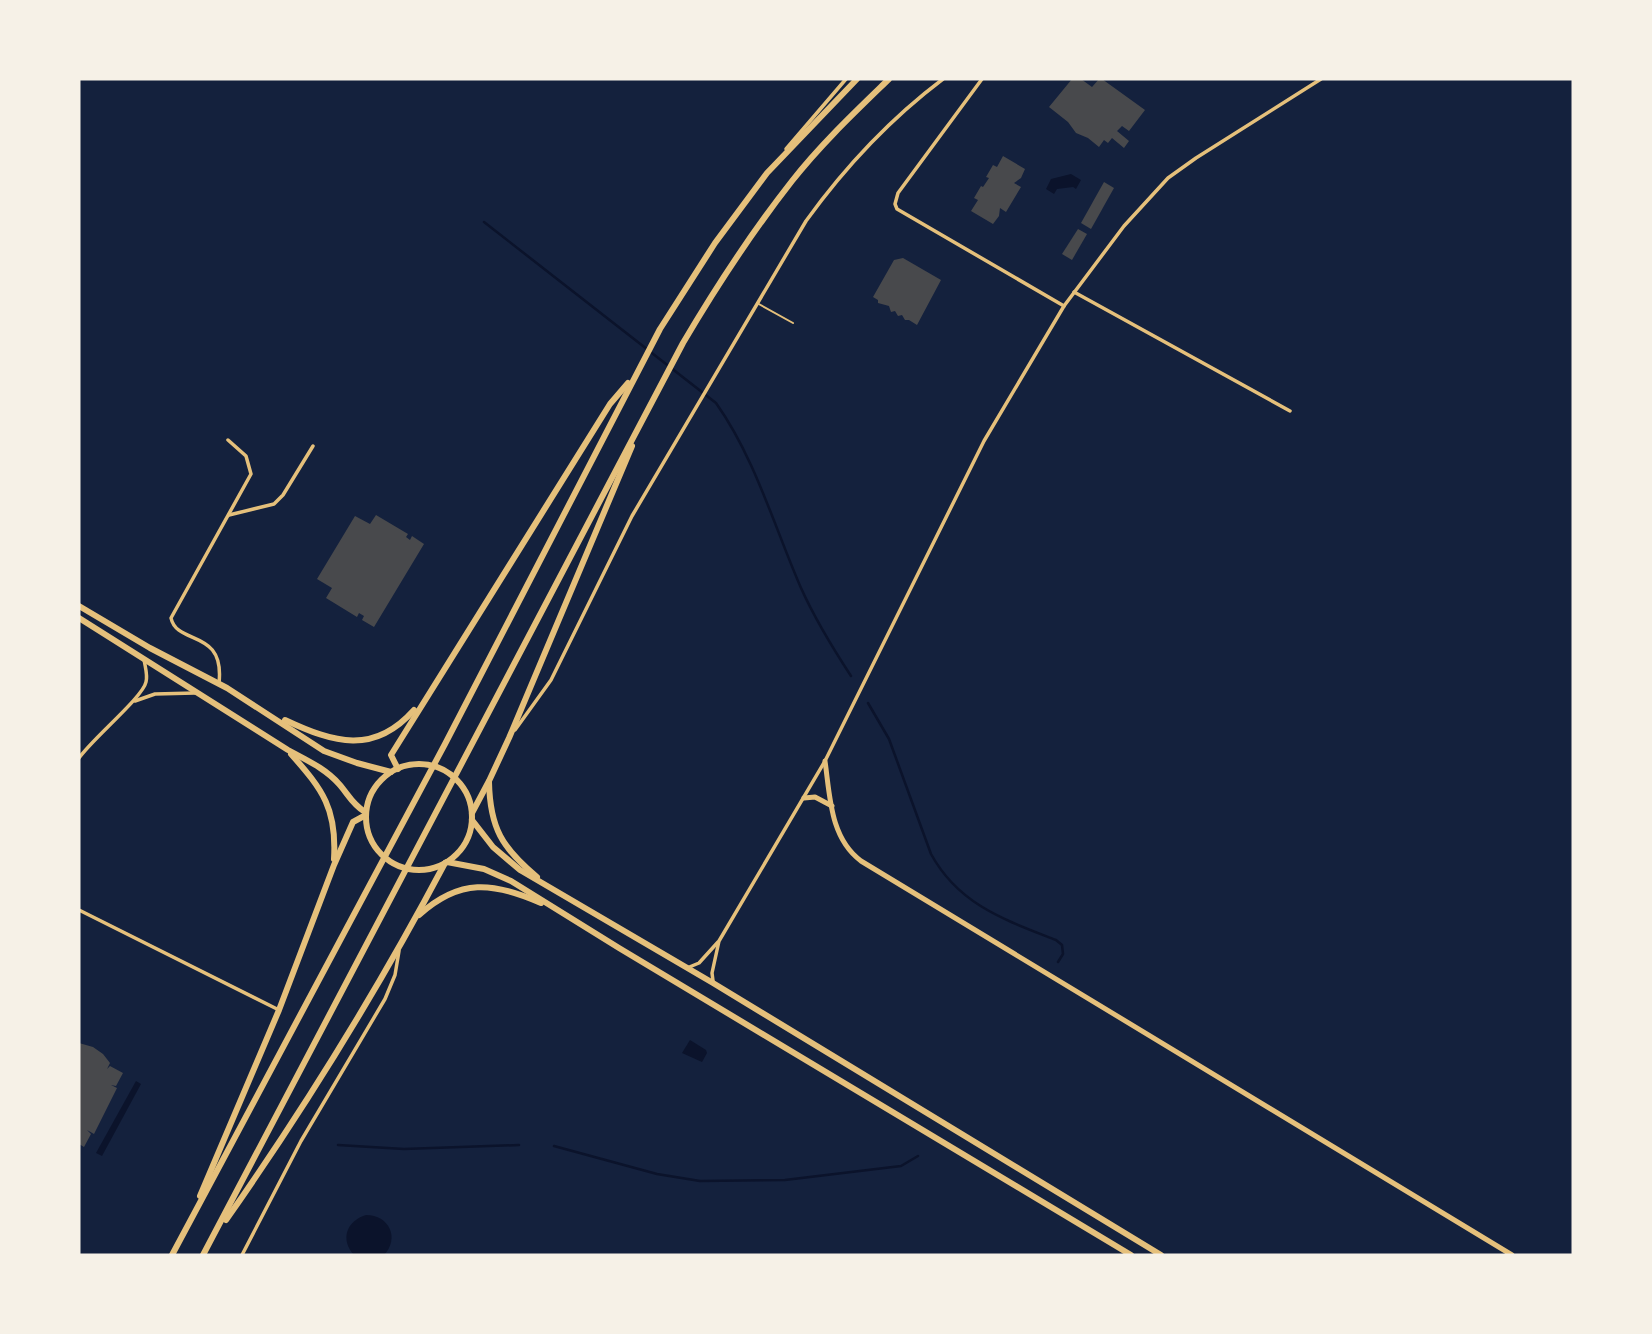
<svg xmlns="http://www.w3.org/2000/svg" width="1652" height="1334" viewBox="0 0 1652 1334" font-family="Poppins,sans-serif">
	<rect width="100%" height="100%" fill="#14213d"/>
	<g fill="#0b132b">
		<polygon points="1071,174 1081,180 1076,189 1073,187 1057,189 1054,194 1046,189 1051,179"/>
		<polygon points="690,1040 706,1050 707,1053 702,1062 682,1053"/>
		<polygon points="136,1081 141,1084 102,1156 96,1153"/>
		<path d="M366,1215C389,1215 400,1238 384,1255H354C340,1240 346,1221 366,1215Z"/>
	</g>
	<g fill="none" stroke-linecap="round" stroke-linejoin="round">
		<g stroke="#0b132b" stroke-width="2.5">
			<path d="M484,222L716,403C755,458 774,526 801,588C815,619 832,647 851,676"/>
			<path d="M868,703L889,739L931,854C959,905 1005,920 1056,940L1062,945L1063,954L1058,962"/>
			<polyline points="338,1145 404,1149 519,1145"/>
			<polyline points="554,1146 657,1174 700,1181 785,1180 901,1166 918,1156"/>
		</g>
	</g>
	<g fill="#48494c">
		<polygon points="1072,79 1081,79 1092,87 1099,79 1102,79 1145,110 1129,131 1122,126 1117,131 1129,141 1124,148 1112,138 1108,143 1104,140 1099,147 1088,138 1076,133 1068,122 1049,107"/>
		<polygon points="1003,156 1025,169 1021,178 1014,183 1021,187 1006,212 1000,208 999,216 993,224 971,211 978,200 974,198 981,186 983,187 989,178 986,177 993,165 997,167"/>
		<polygon points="1104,182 1114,188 1091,229 1081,223"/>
		<polygon points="1078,229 1087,234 1072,260 1062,254"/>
		<polygon points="903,258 941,280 917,325 909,320 905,320 902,315 898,316 895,311 891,312 889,306 878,303 878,300 873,297 894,260"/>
		<polygon points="376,515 408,534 406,537 410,540 412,536 424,544 374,627 362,620 364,616 359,613 357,617 326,598 332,588 317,579 355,516 370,524"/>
		<polygon points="79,1043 93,1047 103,1054 110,1063 107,1069 110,1066 123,1073 116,1086 111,1085 117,1088 94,1134 87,1130 91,1134 84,1147 79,1144"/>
	</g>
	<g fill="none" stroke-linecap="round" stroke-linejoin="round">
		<polyline stroke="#e5c07b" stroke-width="2" points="757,303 793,323"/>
		<g stroke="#e5c07b" stroke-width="3.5">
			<polyline points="982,79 898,193 895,204 897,209 1064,306"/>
			<polyline points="786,149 846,79"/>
			<polyline points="1074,292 1290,411"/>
			<polyline points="229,515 274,504 283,495 313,446"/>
			<path d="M219,683C225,628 177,646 171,618L251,474L246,456L228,440"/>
			<polyline points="135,701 155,694 195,693"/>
			<path d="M515,730L551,680L632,516L806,221C845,167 890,119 943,79"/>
			<path d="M79,758C92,739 143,697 146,682C148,675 145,667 144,659"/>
			<polyline points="79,910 279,1010"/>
			<polyline points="687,968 699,963 718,942"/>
			<polyline points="713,981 712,973 719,941 825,761 984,441 1064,306 1124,226 1168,178 1196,158 1321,79"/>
			<polyline points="242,1255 301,1141 385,999 395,975 399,951"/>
		</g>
		<g stroke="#e5c07b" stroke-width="5">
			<path d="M825,761C830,796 830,838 861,861L1512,1255"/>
			<polyline points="804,798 815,797 832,806"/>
		</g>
		<g stroke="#e5c07b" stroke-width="6">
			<polyline points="79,606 150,648 227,688 324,751 357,763 391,772"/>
			<path d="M79,618L288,750C306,760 325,768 339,784C348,794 352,804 365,812"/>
			<path d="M285,720C334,743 374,755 414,710"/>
			<path d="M291,754C323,790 337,809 334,859"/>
			<circle cx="419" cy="817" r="53"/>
			<polyline points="398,769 391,755 610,404 628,383"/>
			<path d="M489,782C490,828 502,848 537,877"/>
			<polyline points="472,813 489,781 509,738 632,446"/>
			<polyline points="472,820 493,847 520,870 713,983 1161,1255"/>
			<polyline points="447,862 484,869 511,881 619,948 1131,1255"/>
			<path d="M419,915C460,878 493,882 541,903"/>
			<polyline points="200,1196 279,1010 334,865 353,822 364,816"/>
			<path d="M226,1220C306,1106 380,986 445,863"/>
			<polyline points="172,1255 445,744 660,329 715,243 767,173 857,79"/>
			<path d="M203,1255L683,343C716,287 752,232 792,181C821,144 856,111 889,79"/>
		</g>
	</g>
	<rect width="1652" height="1334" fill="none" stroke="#f6f1e7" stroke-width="161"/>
</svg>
